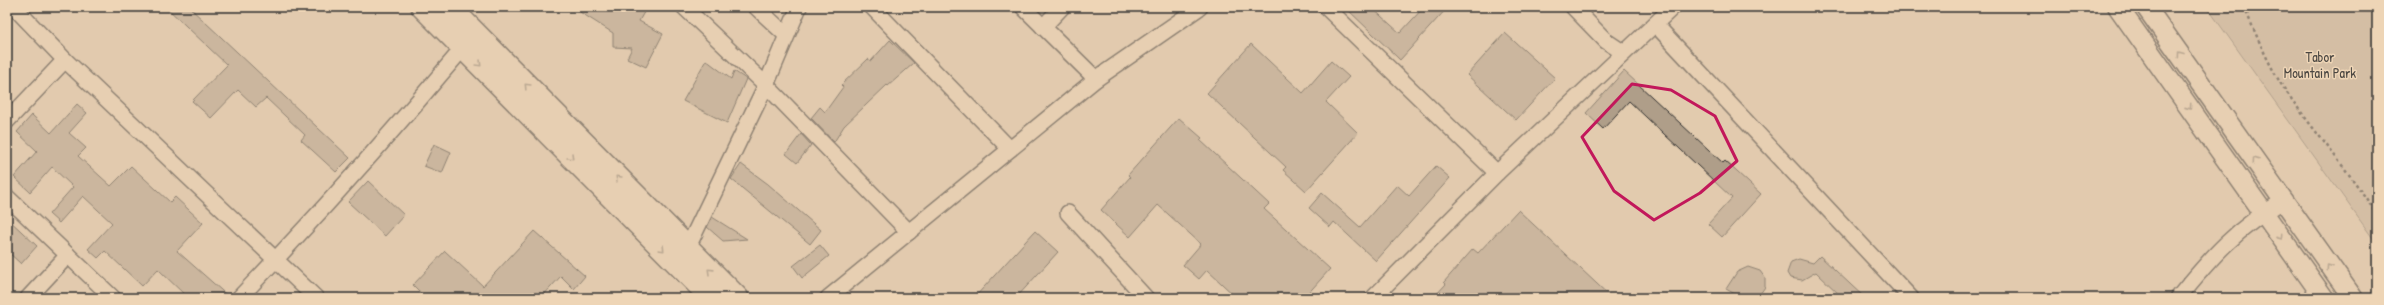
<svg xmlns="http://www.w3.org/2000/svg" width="2384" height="305" viewBox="0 0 2384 305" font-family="'Patrick Hand',sans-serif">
	<rect width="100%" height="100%" fill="#e2cbae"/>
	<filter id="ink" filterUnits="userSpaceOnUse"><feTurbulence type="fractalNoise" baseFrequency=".025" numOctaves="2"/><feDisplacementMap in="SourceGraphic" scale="8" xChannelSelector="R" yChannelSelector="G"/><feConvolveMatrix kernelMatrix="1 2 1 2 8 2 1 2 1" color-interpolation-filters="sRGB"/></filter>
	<g filter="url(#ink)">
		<polygon fill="#c4b098" stroke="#786e62" points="2207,7 2377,7 2377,244"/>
		<g fill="#af9e89" stroke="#2b2b2b">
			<polygon points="166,7 189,7 350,158 336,172 301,140 305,135 266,98 256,107 238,90 211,118 192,101 227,65"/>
			<polygon points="572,7 647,7 639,21 663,34 646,67 627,58 632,48 613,47 613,33"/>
			<polygon points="1345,7 1371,7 1400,33 1424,7 1448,7 1400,60"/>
			<polygon points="1505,33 1555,78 1516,120 1467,75"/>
			<polygon points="890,40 914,63 888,86 887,85 844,126 834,142 811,118 820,107 825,112 843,87 841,85 868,59 871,61"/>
			<polygon points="1251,44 1303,93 1331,61 1349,77 1326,102 1358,133 1306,191 1283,170 1286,167 1207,93"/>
			<polygon points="706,60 731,79 734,71 746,79 727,123 683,101"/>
			<polygon points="1624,71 1723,163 1725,161 1761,194 1722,237 1708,224 1732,198 1629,101 1603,129 1586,113"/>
			<polygon points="77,104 87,113 69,133 86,148 78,156 111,186 131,166 170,202 175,197 203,223 177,251 230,298 188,298 158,269 142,286 105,251 98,258 88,249 112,223 83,196 59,223 49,214 73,187 52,167 30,192 14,177 37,151 17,132 32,115 51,133"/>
			<polygon points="1179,118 1202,138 1200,140 1269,204 1264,209 1330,269 1304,298 1237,298 1207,270 1199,279 1183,265 1201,244 1158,205 1130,237 1101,210 1130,177 1128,175"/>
			<polygon points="801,134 811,145 797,163 786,154"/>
			<polygon points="434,144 451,152 442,173 424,166"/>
			<polygon points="741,164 768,184 821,230 810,244 731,179"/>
			<polygon points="1436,166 1450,178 1376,261 1334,222 1330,227 1309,208 1322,193 1360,227 1397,185 1409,196"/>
			<polygon points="368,181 404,215 385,236 348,202"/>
			<polygon points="1518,210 1612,298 1433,298 1446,284 1444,282 1473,249 1478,253"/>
			<polygon points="712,217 747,239 723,241 707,227"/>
			<polygon points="7,218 37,246 21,264 7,251"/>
			<polygon points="534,231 585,276 574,289 561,276 541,298 426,298 413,285 445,251 483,286"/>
			<polygon points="1035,231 1058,252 1016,298 974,298"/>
			<polygon points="820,245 829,256 802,278 793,266"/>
			<polygon points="1820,256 1865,298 1843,298 1816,272 1802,280 1790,278 1787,273 1791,262 1799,259 1813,263"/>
			<polygon points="1748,267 1760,271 1765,278 1765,287 1757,298 1742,298 1726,289 1737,272"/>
		</g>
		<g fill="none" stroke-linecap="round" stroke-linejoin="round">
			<defs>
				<g id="minor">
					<polyline points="14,7 65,60 316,298"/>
					<polyline points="684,7 766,85 909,232"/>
					<polyline points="756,7 786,35"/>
					<polyline points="872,7 1010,149"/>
					<polyline points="1023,7 1096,79"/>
					<polyline points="1326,7 1497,173"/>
					<polyline points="1573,7 1606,41 1624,53"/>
					<polyline points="1656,25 1911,298"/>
					<polyline points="1043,27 1062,7"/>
					<polyline points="7,121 65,60"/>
					<polyline points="7,197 113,298"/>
					<polyline points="1068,213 1146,298"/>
					<polyline points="687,249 766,85 799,7"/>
					<polyline points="28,298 68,255"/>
					<path d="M239,298C317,217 391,134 463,48"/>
					<polyline points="828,298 1096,79 1200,7"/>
					<polyline points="1373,298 1497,173 1673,7"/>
					<path d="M2178,298C2211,257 2237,228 2283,201"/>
				</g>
				<g id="tertiary">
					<polyline points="2118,7 2324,298"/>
					<polyline points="2146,7 2353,298"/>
				</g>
				<g id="secondary">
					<polyline points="422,7 711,298"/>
					<polyline points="450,7 738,298"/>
				</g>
			</defs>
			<use href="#minor" stroke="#2b2b2b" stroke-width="18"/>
			<use href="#tertiary" stroke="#2b2b2b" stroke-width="22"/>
			<use href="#secondary" stroke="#2b2b2b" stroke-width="24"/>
			<path stroke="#2b2b2b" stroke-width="2.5" stroke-dasharray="3 3" stroke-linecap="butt" d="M2244,7C2256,34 2267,62 2283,87C2313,131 2349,170 2377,215"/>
			<use href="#minor" stroke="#eed5b6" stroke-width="15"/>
			<use href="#tertiary" stroke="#eed5b6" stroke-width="19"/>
			<use href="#secondary" stroke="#eed5b6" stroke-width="21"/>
		</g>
		<defs><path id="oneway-chevron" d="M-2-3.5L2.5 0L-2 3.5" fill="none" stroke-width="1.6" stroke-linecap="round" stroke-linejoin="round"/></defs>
		<g stroke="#8c8070">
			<use href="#oneway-chevron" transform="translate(2180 54) rotate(-126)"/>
			<use href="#oneway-chevron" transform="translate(479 64) rotate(45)"/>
			<use href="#oneway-chevron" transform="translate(527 86) rotate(-134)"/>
			<use href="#oneway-chevron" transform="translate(2189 107) rotate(55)"/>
			<use href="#oneway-chevron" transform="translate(571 157) rotate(45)"/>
			<use href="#oneway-chevron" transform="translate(2255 160) rotate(-125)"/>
			<use href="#oneway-chevron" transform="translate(618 178) rotate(-135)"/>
			<use href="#oneway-chevron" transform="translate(2280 237) rotate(55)"/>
			<use href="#oneway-chevron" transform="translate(662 249) rotate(45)"/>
			<use href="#oneway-chevron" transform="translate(2329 267) rotate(-125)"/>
			<use href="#oneway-chevron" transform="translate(710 271) rotate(-136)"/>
		</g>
	</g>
	<path d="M0 0H2384V305H0ZM1632,84L1671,90L1715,116L1737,161L1700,193L1654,220L1614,191L1582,137Z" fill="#e2cbae" fill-opacity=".55" fill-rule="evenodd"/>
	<path fill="none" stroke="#c2185b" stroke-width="3" stroke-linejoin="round" d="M1632,84L1671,90L1715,116L1737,161L1700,193L1654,220L1614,191L1582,137Z"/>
	<g text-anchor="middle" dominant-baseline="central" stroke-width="3" stroke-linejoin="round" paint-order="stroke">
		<g font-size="14" fill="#4a4641" stroke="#eed5b6">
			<text x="2320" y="56">Tabor<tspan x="2320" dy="16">Mountain Park</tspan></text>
		</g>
	</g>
	<rect width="2384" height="305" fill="none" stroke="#eed5b6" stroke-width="24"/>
	<rect x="12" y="12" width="2360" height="281" fill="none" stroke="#2b2b2b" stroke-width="1.5" filter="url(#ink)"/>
</svg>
